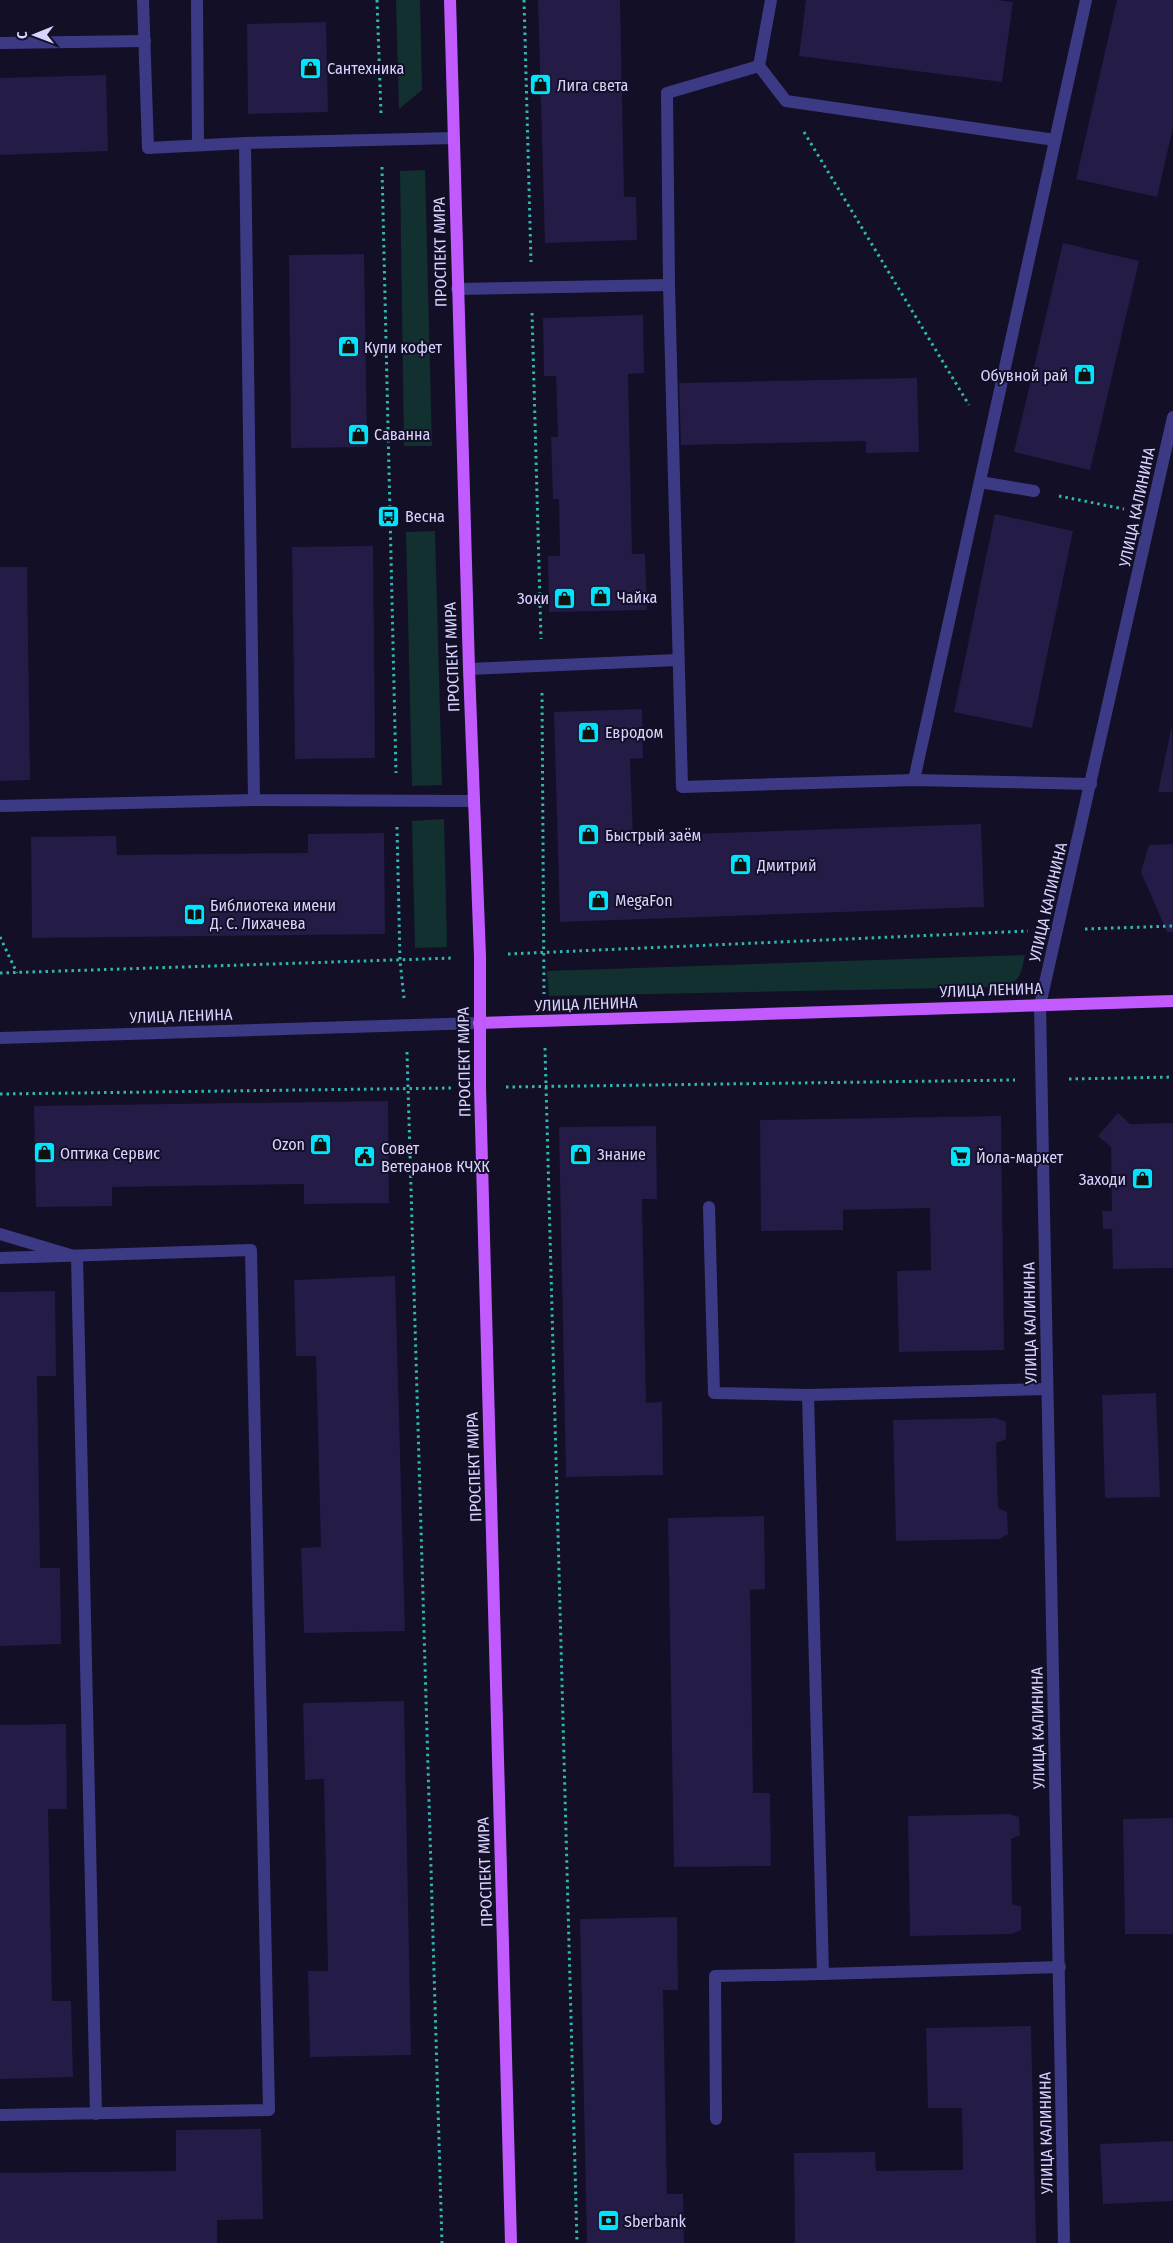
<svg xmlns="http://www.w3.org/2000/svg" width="1173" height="2243" viewBox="0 0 1173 2243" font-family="'Fira Sans Condensed',sans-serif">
	<rect width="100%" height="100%" fill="#130f26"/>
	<g fill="#12302f">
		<polygon points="396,0 420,0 422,90 399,109"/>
		<polygon points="425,170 432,446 404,446 400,171"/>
		<polygon points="435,531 442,785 412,786 406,532"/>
		<polygon points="444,819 447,947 415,948 412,821"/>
		<path d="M1025,955C1020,977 1021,982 998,987L549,996L547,971Z"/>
	</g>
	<g fill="#241b47">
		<polygon points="538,0 620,0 624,197 636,197 637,240 545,243"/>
		<polygon points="806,0 997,0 1013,2 1002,82 799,56"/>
		<polygon points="1117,0 1173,0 1173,127 1157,197 1076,179"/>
		<polygon points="326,22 328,112 248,114 247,24"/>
		<polygon points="106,75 108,151 0,155 0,78"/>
		<polygon points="1063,243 1139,261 1090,470 1014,452"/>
		<polygon points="364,254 367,447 291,448 289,255"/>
		<polygon points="643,315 644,373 628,374 632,554 645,554 647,610 549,612 548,556 560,556 559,499 553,499 551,437 558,437 556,376 544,376 543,318"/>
		<polygon points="917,378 919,452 866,453 866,441 681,445 679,383"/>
		<polygon points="995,514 1073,531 1032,728 954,712"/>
		<polygon points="373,546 375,758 295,759 292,547"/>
		<polygon points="0,567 27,567 30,780 0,781"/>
		<polygon points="642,709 643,758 630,759 633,836 981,824 984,907 560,922 554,712"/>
		<polygon points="1172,725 1173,792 1158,792"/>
		<polygon points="384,833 385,934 32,938 31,837 116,836 117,855 308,853 308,834"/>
		<polygon points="1173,844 1173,932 1167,932 1141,872 1149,845"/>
		<polygon points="388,1101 389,1203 304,1204 304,1184 112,1187 112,1206 36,1207 34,1106"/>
		<polygon points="1118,1113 1130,1124 1173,1123 1173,1268 1113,1269 1112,1229 1103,1229 1102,1211 1112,1211 1111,1147 1098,1136"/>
		<polygon points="1001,1116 1004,1350 899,1352 897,1271 931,1270 930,1208 843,1210 843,1230 761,1231 760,1120"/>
		<polygon points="656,1126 657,1199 642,1199 646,1403 662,1402 663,1475 566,1477 559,1127"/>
		<polygon points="395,1276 405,1631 304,1633 301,1548 321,1547 316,1356 296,1356 294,1280"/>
		<polygon points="55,1291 56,1376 37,1376 40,1568 60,1568 61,1644 0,1646 0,1292"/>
		<polygon points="1156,1393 1160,1497 1105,1498 1102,1395"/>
		<polygon points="996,1418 1006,1422 1006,1439 996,1443 998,1508 1007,1512 1008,1534 999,1539 896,1541 893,1420"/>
		<polygon points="764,1516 765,1589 750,1590 753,1793 770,1793 771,1866 674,1867 668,1518"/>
		<polygon points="404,1701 411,2055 310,2057 308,1971 328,1971 324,1779 305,1780 303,1703"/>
		<polygon points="66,1724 67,1809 48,1809 52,2001 71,2001 73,2077 0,2079 0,1725"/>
		<polygon points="1009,1814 1019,1817 1020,1835 1011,1839 1012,1904 1021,1907 1021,1930 1012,1934 910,1936 908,1816"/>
		<polygon points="1173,1818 1173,1934 1125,1934 1123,1819"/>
		<polygon points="677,1917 678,1990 663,1990 667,2194 683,2194 684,2243 587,2243 580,1919"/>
		<polygon points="1031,2026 1036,2243 795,2243 794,2153 875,2152 876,2171 963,2170 962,2108 928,2108 926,2028"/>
		<polygon points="261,2129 263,2219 217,2220 217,2243 0,2243 0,2173 176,2171 176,2130"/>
		<polygon points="1173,2141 1173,2201 1103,2204 1100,2144"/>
	</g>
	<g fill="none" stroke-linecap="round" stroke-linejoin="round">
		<g stroke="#2fb8b0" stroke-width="3" stroke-dasharray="2.5 4" stroke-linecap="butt">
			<polyline points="377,0 381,113"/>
			<polyline points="524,0 531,262"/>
			<polyline points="804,132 969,405"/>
			<polyline points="382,167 396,773"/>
			<polyline points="532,313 541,639"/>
			<polyline points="1059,496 1124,509"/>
			<polyline points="542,693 544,994"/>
			<polyline points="397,827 400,961 404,998"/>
			<polyline points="1085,929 1173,926"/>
			<polyline points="0,937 17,973"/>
			<polyline points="508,954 1028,931"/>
			<polyline points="0,973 454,958"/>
			<polyline points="545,1048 577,2243"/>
			<polyline points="407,1052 442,2243"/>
			<polyline points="1069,1079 1173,1077"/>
			<polyline points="506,1087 1015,1080"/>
			<polyline points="0,1094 452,1088"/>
		</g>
		<g stroke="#3d3a85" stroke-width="12">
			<polyline points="143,0 148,148 245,143"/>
			<polyline points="197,0 198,145"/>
			<polyline points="771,0 759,66 786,101 1055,140"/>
			<polyline points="0,43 145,41"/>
			<polyline points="759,66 667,93 669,285 682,787 914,780 1091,784"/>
			<polyline points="454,138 245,143 254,800 473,801"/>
			<polyline points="457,289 669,285"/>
			<polyline points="980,482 1034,491"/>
			<polyline points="469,669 677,660"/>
			<polyline points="914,780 1086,0"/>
			<polyline points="0,806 254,800"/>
			<polyline points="0,1038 479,1023"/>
			<polyline points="709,1207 714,1393 808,1395 823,1974 715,1976 716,2119"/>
			<polyline points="0,1234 77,1257 96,2114"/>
			<polyline points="0,1258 251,1250 269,2110 0,2115"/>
			<polyline points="808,1395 1047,1389"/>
			<polyline points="823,1974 1060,1967"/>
			<polyline points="1064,2243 1040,1005 1173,417"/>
		</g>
		<g stroke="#c25bff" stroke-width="12">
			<polyline points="450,0 469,669 480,956 480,1088 511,2243"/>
			<polyline points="479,1023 1173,1001"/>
		</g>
	</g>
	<defs>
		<symbol id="shop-square" viewBox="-11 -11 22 22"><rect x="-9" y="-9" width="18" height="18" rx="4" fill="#00e5ff" stroke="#130f26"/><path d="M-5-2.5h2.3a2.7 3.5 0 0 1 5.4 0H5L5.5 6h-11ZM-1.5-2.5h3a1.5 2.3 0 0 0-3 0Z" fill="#111"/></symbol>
		<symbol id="bus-square" viewBox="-11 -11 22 22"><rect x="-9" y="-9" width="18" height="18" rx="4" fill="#00e5ff" stroke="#130f26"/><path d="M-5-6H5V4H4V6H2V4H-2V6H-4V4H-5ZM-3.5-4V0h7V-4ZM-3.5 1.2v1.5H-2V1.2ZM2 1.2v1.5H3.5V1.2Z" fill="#111"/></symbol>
		<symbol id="library-square" viewBox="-11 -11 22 22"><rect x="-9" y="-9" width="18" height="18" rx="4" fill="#00e5ff" stroke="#130f26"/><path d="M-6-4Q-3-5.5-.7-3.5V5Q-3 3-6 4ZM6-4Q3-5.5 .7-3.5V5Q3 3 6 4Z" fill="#111"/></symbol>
		<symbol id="civic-square" viewBox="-11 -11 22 22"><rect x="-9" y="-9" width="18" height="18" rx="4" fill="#00e5ff" stroke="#130f26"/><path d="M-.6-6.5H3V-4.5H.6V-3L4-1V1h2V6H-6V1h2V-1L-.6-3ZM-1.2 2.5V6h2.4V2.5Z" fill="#111"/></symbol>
		<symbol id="supermarket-square" viewBox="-11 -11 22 22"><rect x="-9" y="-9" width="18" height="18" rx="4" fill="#00e5ff" stroke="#130f26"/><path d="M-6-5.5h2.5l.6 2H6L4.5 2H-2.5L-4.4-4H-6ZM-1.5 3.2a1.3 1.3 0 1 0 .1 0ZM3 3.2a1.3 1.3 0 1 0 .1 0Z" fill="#111"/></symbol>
		<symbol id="bank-square" viewBox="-11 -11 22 22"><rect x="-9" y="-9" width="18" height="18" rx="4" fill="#00e5ff" stroke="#130f26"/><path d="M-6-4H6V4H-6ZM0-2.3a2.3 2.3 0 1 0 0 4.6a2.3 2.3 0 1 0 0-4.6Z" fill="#111"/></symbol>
	</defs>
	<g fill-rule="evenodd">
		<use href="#shop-square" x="298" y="56" width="25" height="25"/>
		<use href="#shop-square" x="528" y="72" width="25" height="25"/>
		<use href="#shop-square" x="336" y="334" width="25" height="25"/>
		<use href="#shop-square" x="1072" y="362" width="25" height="25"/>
		<use href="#shop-square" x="346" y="422" width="25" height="25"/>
		<use href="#bus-square" x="376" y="504" width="25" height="25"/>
		<use href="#shop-square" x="588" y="584" width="25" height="25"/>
		<use href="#shop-square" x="552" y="586" width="25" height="25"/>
		<use href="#shop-square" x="576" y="720" width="25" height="25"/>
		<use href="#shop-square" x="576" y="822" width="25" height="25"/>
		<use href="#shop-square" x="728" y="852" width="25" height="25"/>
		<use href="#shop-square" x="586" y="888" width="25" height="25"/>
		<use href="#library-square" x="182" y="902" width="25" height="25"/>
		<use href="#shop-square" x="308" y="1132" width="25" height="25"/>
		<use href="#shop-square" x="32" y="1140" width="25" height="25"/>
		<use href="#shop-square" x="568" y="1142" width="25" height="25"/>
		<use href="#civic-square" x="352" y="1144" width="25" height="25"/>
		<use href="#supermarket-square" x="948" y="1144" width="25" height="25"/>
		<use href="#shop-square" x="1130" y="1166" width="25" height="25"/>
		<use href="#bank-square" x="596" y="2208" width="25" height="25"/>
	</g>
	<g text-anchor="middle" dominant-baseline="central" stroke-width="4" stroke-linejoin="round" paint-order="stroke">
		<g font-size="16" fill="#d9d4ff" stroke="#130f26" text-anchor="start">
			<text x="327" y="68">Сантехника</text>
			<text x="557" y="85">Лига света</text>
			<text x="364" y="347">Купи кофет</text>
			<text x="1068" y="375" text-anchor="end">Обувной рай</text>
			<text x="374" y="434">Саванна</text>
			<text x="405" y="516">Весна</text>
			<text x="617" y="597">Чайка</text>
			<text x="549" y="598" text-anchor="end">Зоки</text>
			<text x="605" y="732">Евродом</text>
			<text x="605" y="835">Быстрый заём</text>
			<text x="757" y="865">Дмитрий</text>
			<text x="615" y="900">MegaFon</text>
			<text x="210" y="905">Библиотека имени<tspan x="210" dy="18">Д. С. Лихачева</tspan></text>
			<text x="305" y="1144" text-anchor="end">Ozon</text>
			<text x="381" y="1148">Совет<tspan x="381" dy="18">Ветеранов КЧХК</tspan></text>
			<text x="60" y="1153">Оптика Сервис</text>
			<text x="597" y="1154">Знание</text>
			<text x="976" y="1157">Йола-маркет</text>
			<text x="1126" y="1179" text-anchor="end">Заходи</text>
			<text x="624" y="2221">Sberbank</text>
		</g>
		<g font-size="16" fill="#d9d4ff" stroke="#130f26">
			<text transform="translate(440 252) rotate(-91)">ПРОСПЕКТ МИРА</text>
			<text transform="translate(1137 507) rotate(-78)">УЛИЦА КАЛИНИНА</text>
			<text transform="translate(452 657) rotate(-92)">ПРОСПЕКТ МИРА</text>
			<text transform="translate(1048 902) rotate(-77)">УЛИЦА КАЛИНИНА</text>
			<text transform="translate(991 990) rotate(-2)">УЛИЦА ЛЕНИНА</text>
			<text transform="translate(586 1004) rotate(-2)">УЛИЦА ЛЕНИНА</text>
			<text transform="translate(181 1016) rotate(-2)">УЛИЦА ЛЕНИНА</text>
			<text transform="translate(464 1062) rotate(-91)">ПРОСПЕКТ МИРА</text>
			<text transform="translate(1030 1323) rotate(-91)">УЛИЦА КАЛИНИНА</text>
			<text transform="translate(474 1467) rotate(-92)">ПРОСПЕКТ МИРА</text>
			<text transform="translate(1038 1728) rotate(-91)">УЛИЦА КАЛИНИНА</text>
			<text transform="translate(485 1872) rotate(-92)">ПРОСПЕКТ МИРА</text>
			<text transform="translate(1046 2133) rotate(-91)">УЛИЦА КАЛИНИНА</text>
		</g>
	</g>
	<g transform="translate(35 35) rotate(269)" stroke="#130f26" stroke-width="4" paint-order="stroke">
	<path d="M0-4L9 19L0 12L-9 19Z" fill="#d9d4ff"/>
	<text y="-8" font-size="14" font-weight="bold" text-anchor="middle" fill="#d9d4ff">С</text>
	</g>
</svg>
